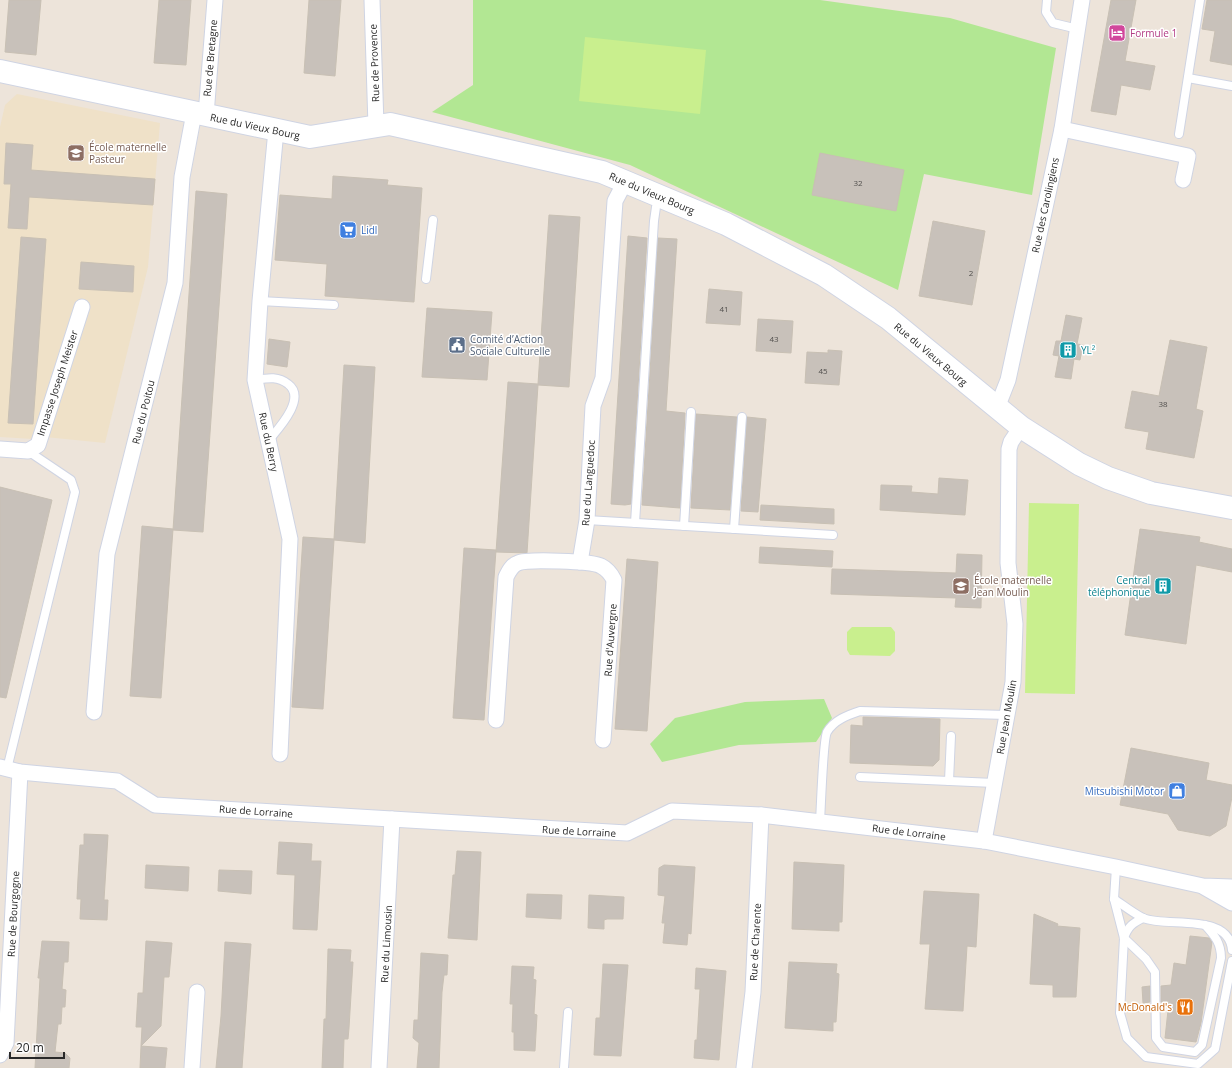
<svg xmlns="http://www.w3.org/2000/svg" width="1232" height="1068" viewBox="0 0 1232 1068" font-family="'Open Sans',sans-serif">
	<rect width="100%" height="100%" fill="#ede4da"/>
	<polygon fill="#efe1c8" points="17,94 160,123 148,267 105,443 45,437 33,439 0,437 0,127 5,105"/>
	<g fill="#b2e793">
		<polygon points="473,0 820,0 950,18 1056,48 1032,195 924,174 898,290 630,165 432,112 473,85"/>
		<polygon points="824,699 832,718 816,742 739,745 662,762 650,744 675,718 745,702"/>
	</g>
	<g fill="#c9ef8e">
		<polygon points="585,37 706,50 700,114 579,101"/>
		<polygon points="1029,503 1079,504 1075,694 1025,693"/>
		<polygon points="852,627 891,627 895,632 895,651 890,656 850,655 847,650 847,632"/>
	</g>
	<g fill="#c8c1ba" stroke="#c8c0b4">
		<polygon points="9,0 41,0 36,55 5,52"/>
		<polygon points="159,0 191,0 186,65 154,63"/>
		<polygon points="309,0 341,0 335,76 304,73"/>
		<polygon points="1111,0 1136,0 1125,61 1155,66 1150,90 1121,85 1116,115 1091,111"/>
		<polygon points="1207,0 1232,0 1232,65 1210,61 1215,31 1202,29"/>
		<polygon points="6,143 33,145 31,170 155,179 153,205 29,197 27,229 8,228 11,184 4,184"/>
		<polygon points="820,153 904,170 896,211 812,195"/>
		<polygon points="333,176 388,180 387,185 422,188 414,302 325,296 327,264 275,260 280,195 332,199"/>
		<polygon points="196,191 227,194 203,532 173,530"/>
		<polygon points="549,215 580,217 569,387 538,385 527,553 496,552 508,382 538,384"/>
		<polygon points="933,221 985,231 972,305 919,296"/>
		<polygon points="628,236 647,238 631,504 625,505 611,504"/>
		<polygon points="21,237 46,239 33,424 8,423"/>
		<polygon points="658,238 677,239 666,411 685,413 680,508 642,505"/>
		<polygon points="81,262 134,266 133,292 79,289"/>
		<polygon points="709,289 742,292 740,325 706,323"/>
		<polygon points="427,308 492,312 487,380 422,377"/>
		<polygon points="1066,315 1082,318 1077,344 1083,345 1080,360 1074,359 1071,379 1055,377 1059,356 1053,355 1056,341 1061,341"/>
		<polygon points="758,319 793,321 791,353 756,351"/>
		<polygon points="269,339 290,342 287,367 267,364"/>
		<polygon points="1170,340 1207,347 1196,409 1203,411 1194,458 1146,449 1149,432 1125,428 1132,391 1159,396"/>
		<polygon points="828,350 842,351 839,385 805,383 807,352 828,353"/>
		<polygon points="344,365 375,367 365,543 334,540 323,709 292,707 303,537 334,539"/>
		<polygon points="696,414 737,417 730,510 691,508"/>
		<polygon points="747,417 766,419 758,512 741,511"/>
		<polygon points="939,478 968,480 965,515 880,510 881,485 912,486 911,492 938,494"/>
		<polygon points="0,487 52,500 6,698 0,697"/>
		<polygon points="761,505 834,509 834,524 760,520"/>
		<polygon points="142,526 173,529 161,698 130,696"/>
		<polygon points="1140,529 1200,537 1199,542 1232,549 1232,572 1196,565 1186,644 1125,635"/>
		<polygon points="760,547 833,551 832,567 759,563"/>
		<polygon points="464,548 496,550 484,720 453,718"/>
		<polygon points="957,554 982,555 981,608 955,607 956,598 831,594 832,569 956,573"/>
		<polygon points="627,559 658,562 647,731 615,729"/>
		<polygon points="863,717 940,719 939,760 933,766 850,763 851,725 863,726"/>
		<polygon points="1131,748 1209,763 1206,780 1232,785 1232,797 1226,826 1210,836 1178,830 1168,814 1120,805"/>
		<polygon points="84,834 108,835 104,900 108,900 107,920 80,919 81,899 77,899 78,878 80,845 84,845"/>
		<polygon points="279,842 312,844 311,861 321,861 317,930 293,929 295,875 277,874"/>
		<polygon points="457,851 481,852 477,940 448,938 453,875 455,875"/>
		<polygon points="794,862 844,865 842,922 839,922 839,931 792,929"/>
		<polygon points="146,865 189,867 188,891 145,888"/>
		<polygon points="664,865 695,867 691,934 688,933 687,945 663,943 665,923 662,923 665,896 658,895 659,868"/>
		<polygon points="219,870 252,871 251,894 218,891"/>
		<polygon points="924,891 979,894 976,947 967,946 963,1011 925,1009 930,944 920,944"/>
		<polygon points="527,894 562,895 561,919 526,917"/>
		<polygon points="589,895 624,897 623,919 607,919 604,920 604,929 588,928"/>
		<polygon points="1034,914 1058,924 1057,926 1080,928 1076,997 1053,997 1053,985 1030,984"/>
		<polygon points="1190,936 1209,938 1212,942 1201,1023 1196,1042 1165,1038 1169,1001 1161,1002 1161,986 1171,985 1174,963 1186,965"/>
		<polygon points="42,941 69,942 68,962 64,962 62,989 66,990 65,1007 62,1007 61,1024 58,1024 55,1052 65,1053 70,1058 69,1068 35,1068 40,978 38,978"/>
		<polygon points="146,941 172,943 169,977 164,977 161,1026 141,1046 142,1027 136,1027 138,993 143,993"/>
		<polygon points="225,942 251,944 242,1068 216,1068 221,1016"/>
		<polygon points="328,949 351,950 350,962 353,962 349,1028 348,1039 344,1039 343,1068 322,1068 324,1019 326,1019"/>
		<polygon points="421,953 448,955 447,975 444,975 442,992 439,1068 417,1068 419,1043 413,1038 414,1020 418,1020"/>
		<polygon points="789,962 837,964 836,973 839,974 836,1022 833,1022 833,1031 785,1028"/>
		<polygon points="603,964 628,965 621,1056 594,1055 596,1018 600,1018"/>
		<polygon points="512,966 534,967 533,979 536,980 534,1014 537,1015 535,1051 514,1050 514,1032 512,1032 513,1004 510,1004"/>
		<polygon points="696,968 726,971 719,1060 694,1058 695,1040 697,1040 700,989 695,989"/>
		<polygon points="1150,986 1150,1002 1143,1003 1142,987"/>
		<polygon points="141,1046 167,1048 165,1068 140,1068"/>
	</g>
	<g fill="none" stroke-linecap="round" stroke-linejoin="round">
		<defs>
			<g id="lane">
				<polyline points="1047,0 1046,12 1053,23 1078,29"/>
				<polyline points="1188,78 1232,86"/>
				<polyline points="1179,134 1200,0"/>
				<polyline points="426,279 433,220"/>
				<polyline points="260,301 334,305"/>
				<path d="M255,380C268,378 278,376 288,384C307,398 279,428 269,440"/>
				<polyline points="587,520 833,535"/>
				<polyline points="635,523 654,221 656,207 660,197"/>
				<polyline points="684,526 691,412"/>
				<polyline points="734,529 742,417"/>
				<polyline points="7,769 75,492 71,480 28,451"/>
				<polyline points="860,777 994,783"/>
				<polyline points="949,781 951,736"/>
				<path d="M820,821C821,807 823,740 827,732C834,720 848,715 860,711L1007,715"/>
				<polyline points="1116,867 1114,899 1124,938 1120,1013 1127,1038 1146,1057 1198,1064 1215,1049 1232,961"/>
				<path d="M1114,899C1123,905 1133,913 1143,918C1167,928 1229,912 1232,950"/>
				<path d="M1124,938L1146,959L1155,972L1156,1038L1163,1047L1195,1052L1202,1045L1221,958C1221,943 1215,936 1205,925"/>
				<path d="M1124,938C1128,926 1133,923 1143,918"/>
				<polyline points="564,1068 568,1012"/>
			</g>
			<g id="street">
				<polyline points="372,0 376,126"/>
				<polyline points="206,115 215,0"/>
				<polyline points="1062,129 1188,156 1183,180"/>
				<polyline points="276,130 260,301 255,380 290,539 280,754"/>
				<polyline points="997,408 1008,380 1062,129 1082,0"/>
				<polyline points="0,449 28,451 38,445 82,307"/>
				<polyline points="580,562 587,520 593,406 603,378 615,201 625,182"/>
				<polyline points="94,712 107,554 175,283 182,177 194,113"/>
				<path d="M496,720L506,577C509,571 512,565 518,563C527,559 592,561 601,566C607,569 611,574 614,580L603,740"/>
				<polyline points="0,767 20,772 117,781 155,805 627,833 672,811 761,815 984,841 1116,867 1203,886 1232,887"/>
				<polyline points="984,841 1013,682 1015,624 1008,563 1009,449 1011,442 1021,427"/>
				<polyline points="1204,887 1232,903"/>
				<polyline points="0,1055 6,1043 20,772"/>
				<polyline points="192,1068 197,992"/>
				<polyline points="379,1068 392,819"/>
				<polyline points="744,1068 753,992 761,815"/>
			</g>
			<polyline id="secondary" points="0,71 310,137 390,124 602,172 726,224 824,275 888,318 1021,427 1079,464 1108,478 1151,493 1232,508"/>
		</defs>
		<use href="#lane" stroke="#cfd4e3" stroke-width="10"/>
		<use href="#street" stroke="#cfd4e3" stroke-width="17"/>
		<use href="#secondary" stroke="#cfd4e3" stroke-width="24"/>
		<use href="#lane" stroke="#fff" stroke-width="8"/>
		<use href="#street" stroke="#fff" stroke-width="15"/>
		<use href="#secondary" stroke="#fff" stroke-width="22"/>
	</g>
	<defs>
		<symbol id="hotel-square" viewBox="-11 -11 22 22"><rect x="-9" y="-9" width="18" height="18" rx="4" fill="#d1479c" stroke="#fff"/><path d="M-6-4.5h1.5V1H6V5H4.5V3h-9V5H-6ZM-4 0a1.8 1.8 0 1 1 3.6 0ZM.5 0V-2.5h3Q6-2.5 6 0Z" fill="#fff"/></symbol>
		<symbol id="school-square" viewBox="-11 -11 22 22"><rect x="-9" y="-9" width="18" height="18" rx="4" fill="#8d6e63" stroke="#fff"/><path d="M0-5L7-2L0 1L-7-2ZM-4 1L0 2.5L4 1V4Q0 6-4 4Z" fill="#fff"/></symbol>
		<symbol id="supermarket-square" viewBox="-11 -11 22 22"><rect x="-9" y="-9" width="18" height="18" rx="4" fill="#3f7fe0" stroke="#fff"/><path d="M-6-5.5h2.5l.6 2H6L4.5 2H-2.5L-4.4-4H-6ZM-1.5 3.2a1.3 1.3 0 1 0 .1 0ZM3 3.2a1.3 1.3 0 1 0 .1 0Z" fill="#fff"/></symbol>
		<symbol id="civic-square" viewBox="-11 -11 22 22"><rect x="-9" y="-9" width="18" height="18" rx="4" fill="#5c6f8a" stroke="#fff"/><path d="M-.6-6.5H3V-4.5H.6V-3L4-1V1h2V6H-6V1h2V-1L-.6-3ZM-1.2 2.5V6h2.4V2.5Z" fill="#fff"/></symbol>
		<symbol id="building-square" viewBox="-11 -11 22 22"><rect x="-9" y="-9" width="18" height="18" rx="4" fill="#0f9aa8" stroke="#fff"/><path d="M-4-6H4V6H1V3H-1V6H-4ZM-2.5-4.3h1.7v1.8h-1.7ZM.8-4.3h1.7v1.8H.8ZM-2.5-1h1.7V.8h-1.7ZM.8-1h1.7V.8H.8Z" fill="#fff"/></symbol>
		<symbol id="shop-square" viewBox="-11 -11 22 22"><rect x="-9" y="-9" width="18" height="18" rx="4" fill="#3f7fe0" stroke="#fff"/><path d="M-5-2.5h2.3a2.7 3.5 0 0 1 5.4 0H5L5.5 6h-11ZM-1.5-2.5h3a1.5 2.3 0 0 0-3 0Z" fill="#fff"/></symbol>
		<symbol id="restaurant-square" viewBox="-11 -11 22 22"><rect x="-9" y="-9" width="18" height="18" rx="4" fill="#e8710a" stroke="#fff"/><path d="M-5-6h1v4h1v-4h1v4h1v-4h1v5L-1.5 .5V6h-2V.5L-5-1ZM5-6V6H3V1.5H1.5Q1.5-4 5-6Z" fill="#fff"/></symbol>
	</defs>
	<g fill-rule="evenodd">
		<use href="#hotel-square" x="1107" y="23" width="20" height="20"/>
		<use href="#school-square" x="66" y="143" width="20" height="20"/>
		<use href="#supermarket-square" x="338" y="220" width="20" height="20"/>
		<use href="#civic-square" x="447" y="335" width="20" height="20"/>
		<use href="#building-square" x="1058" y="340" width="20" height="20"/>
		<use href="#school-square" x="951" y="576" width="20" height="20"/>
		<use href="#building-square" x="1153" y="576" width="20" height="20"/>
		<use href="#shop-square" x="1167" y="781" width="20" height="20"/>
		<use href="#restaurant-square" x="1175" y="997" width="20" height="20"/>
	</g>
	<g text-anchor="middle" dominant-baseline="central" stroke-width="3" stroke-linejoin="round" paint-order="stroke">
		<g font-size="8" fill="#514f4d">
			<text x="858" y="182">32</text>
			<text x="971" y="272">2</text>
			<text x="724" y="308">41</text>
			<text x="774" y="338">43</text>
			<text x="823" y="370">45</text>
			<text x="1163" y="403">38</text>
		</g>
		<g font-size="10" fill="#b23c85" stroke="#fff" text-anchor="start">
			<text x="1130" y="33">Formule 1</text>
		</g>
		<g font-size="10" fill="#292929" stroke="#fff">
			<text transform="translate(210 58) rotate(-85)">Rue de Bretagne</text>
			<text transform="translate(374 63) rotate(-92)">Rue de Provence</text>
			<text transform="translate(255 126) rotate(12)">Rue du Vieux Bourg</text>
			<text transform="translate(652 193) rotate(23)">Rue du Vieux Bourg</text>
			<text transform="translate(1045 205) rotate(-78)">Rue des Carolingiens</text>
			<text transform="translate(931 354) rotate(40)">Rue du Vieux Bourg</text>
			<text transform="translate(57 383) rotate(-72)">Impasse Joseph Meister</text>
			<text transform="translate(143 412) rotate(-76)">Rue du Poitou</text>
			<text transform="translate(269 442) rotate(78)">Rue du Berry</text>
			<text transform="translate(588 483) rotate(-86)">Rue du Languedoc</text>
			<text transform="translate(610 640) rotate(-86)">Rue d'Auvergne</text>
			<text transform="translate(1006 717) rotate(-80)">Rue Jean Moulin</text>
			<text transform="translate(256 811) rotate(4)">Rue de Lorraine</text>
			<text transform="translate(579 831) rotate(3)">Rue de Lorraine</text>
			<text transform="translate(909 832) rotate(7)">Rue de Lorraine</text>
			<text transform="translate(13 914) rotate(-87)">Rue de Bourgogne</text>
			<text transform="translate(755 942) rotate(-87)">Rue de Charente</text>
			<text transform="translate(386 944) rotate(-87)">Rue du Limousin</text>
		</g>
		<g font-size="10" fill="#785e54" stroke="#fff" text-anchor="start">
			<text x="89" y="147">École maternelle<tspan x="89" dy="12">Pasteur</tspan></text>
			<text x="974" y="580">École maternelle<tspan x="974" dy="12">Jean Moulin</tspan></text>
		</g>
		<g font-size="10" fill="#366cbe" stroke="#fff" text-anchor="start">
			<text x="361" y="230">Lidl</text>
			<text x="1164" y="791" text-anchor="end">Mitsubishi Motor</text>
		</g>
		<g font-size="10" fill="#4e5e75" stroke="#fff" text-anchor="start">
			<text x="470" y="339">Comité d’Action<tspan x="470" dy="12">Sociale Culturelle</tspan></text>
		</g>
		<g font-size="10" fill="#0d838f" stroke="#fff" text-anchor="start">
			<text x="1081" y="350">YL²</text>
			<text x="1150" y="580" text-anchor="end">Central<tspan x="1150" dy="12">téléphonique</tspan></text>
		</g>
		<g font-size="10" fill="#c56008" stroke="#fff" text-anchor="end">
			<text x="1172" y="1007">McDonald's</text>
		</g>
	</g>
	<path d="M10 1052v6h54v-6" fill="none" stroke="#292929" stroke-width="2"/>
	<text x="16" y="1052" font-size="12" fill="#292929" stroke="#ffffff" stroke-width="3" paint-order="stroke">20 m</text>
</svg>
